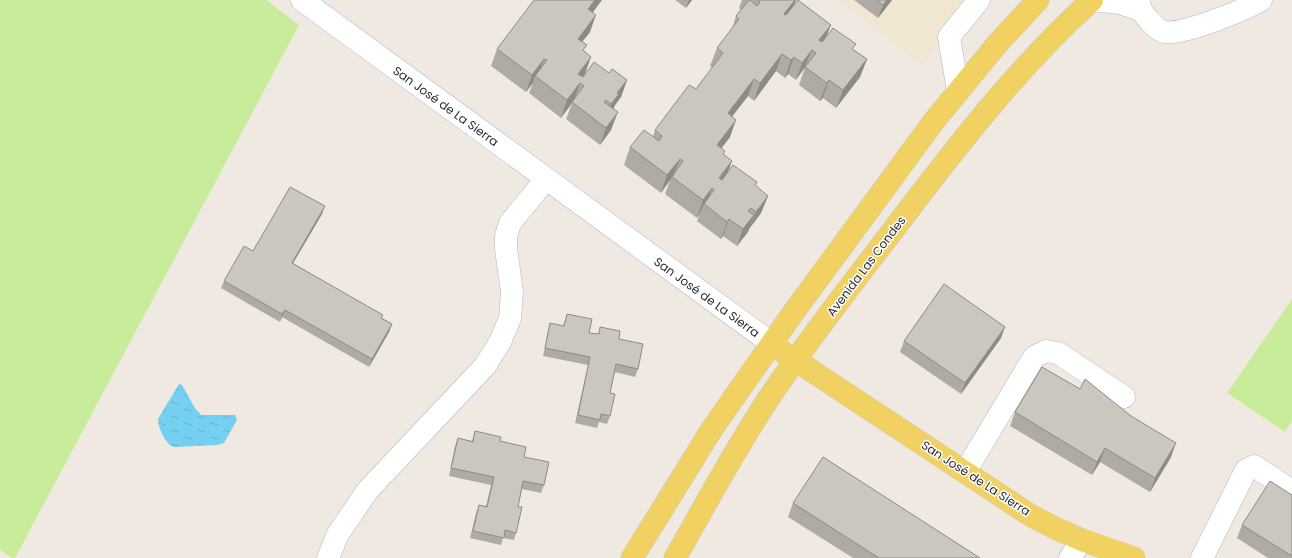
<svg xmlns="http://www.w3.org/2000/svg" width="1292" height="558" viewBox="0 0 1292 558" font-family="Poppins,sans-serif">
	<defs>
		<pattern id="water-ripples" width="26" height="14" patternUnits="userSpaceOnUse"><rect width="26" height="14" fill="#75cff0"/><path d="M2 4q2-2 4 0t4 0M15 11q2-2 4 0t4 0" fill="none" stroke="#66b2ce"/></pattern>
	</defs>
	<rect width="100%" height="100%" fill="#efe9e1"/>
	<polygon fill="#f0e6d1" points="839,0 975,0 922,65"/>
	<g fill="#c9ec9a">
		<polygon points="0,0 266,0 299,25 15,558 12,558 0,550"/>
		<polygon points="1292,299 1292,421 1285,432 1227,393"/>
	</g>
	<path fill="url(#water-ripples)" d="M179,384L182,385L195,408L201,415H235L237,420L224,443L218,445L173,447C165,443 158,427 158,419Z"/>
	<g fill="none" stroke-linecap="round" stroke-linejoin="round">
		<defs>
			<g id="minor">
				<polyline points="302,0 771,343"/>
				<polyline points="1092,0 1120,3 1141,10"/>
				<path d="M1139,0C1139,3 1139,6 1141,9C1144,16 1157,31 1165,32C1183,35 1245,10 1261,0"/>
				<polyline points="958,91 949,37 979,0"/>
				<polyline points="965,472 1034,357 1046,351 1058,353 1124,397"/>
				<polyline points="328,558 338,534 368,490 485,366 500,342 510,318 512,292 506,249 506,236 510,223 546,179"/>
				<polyline points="1070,558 1082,540"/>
				<polyline points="1202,558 1246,470 1254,466 1292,491"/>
			</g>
			<g id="major">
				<polyline points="783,352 1030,515 1055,528 1082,540 1134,558"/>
				<polyline points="632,558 712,429 793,313 934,121 998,43 1038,0"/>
				<path d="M675,558C706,504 735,449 769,398C809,338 854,282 897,225C957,146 1018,67 1092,0"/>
			</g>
		</defs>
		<use href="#minor" stroke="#b4b7c1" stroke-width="23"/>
		<use href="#major" stroke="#c9c9c9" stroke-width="23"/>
		<use href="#minor" stroke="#fff" stroke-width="22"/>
		<use href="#major" stroke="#f2d163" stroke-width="22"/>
	</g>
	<g fill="#afaba4">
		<polygon points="675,0 692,0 686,8"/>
		<polygon points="742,0 796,0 794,5 831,25 826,37 854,50 867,59 860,77 836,108 823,98 820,101 799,85 805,67 796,80 788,74 785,78 776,71 754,101 748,96 732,116 730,137 721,148 724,155 732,161 728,172 755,186 768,196 761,213 749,229 748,232 737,246 723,236 721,239 697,221 700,213 697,218 665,194 670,180 661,193 624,165 630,147 653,136 655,130 696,89 713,68 710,66 717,48 732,29 736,16 741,10 739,8"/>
		<polygon points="854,0 892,0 878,18"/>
		<polygon points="593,12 590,32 582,42 584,52 585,74 582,77 609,73 627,80 621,97 615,105 613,109 611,130 600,145 566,119 572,104 561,118 529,93 533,83 526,92 491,66 497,49"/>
		<polygon points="322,214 293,263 392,324 389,332 369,367 282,317 280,322 221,288 224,281 253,251"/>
		<polygon points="567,314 589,333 598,334 600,327 619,339 638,369 635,377 615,372 610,393 610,416 607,424 599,422 597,428 575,423 588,365 543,356 548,331 550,323 563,326"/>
		<polygon points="1001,338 961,394 900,352 904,341"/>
		<polygon points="1015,412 1171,457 1150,492 1100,462 1092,475 1010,426"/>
		<polygon points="475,431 500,441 524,457 544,485 541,493 522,489 518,507 516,533 514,540 503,538 501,545 470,538 476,513 479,505 486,506 491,485 449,476 455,446 458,438 472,441"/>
		<polygon points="1292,495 1292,558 1268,558 1237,538 1242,525"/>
		<polygon points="793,503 980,558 853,558 788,517"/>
	</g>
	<g fill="#8e8b86">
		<polygon points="595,0 602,0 582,27 588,9"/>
		<polygon points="689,0 692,0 686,8"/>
		<polygon points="795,0 796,0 790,15 778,31 784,14"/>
		<polygon points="887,0 892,0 878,18 883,5"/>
		<polygon points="596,15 590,32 571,56 578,39"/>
		<polygon points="831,25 824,42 816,53 819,40"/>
		<polygon points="812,50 805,67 796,80 802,63"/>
		<polygon points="782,54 776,71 754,101 760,83"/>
		<polygon points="591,57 585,74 572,91 578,74"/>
		<polygon points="794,57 788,74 785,78 791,60"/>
		<polygon points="544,59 538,76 535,76 533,83 526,92 532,75"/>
		<polygon points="867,59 860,77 836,108 843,90"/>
		<polygon points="754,79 748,96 721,131 728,113"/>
		<polygon points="627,80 621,97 615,105 612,112 605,122 611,104 617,93"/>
		<polygon points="829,80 823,98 820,101 827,83"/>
		<polygon points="580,83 574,101 572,102 561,118 567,100"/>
		<polygon points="618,112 611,130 600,145 606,128"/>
		<polygon points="736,120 730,137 711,162 717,145"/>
		<polygon points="680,159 673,176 672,177 670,180 661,193 667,175"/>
		<polygon points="732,161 725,179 713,195 719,178"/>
		<polygon points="712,188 706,206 704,204 700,213 697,218 703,200"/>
		<polygon points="768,196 761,213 749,229 756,212"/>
		<polygon points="325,206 322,214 289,270 292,263"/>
		<polygon points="754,215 748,232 737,246 743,229"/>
		<polygon points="729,219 723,236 721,239 727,222"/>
		<polygon points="285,310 282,317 280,322 282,314"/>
		<polygon points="392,324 389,332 369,367 372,359"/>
		<polygon points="1005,327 1001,338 961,394 965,383"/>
		<polygon points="1176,443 1171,457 1150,492 1155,478"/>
		<polygon points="1105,448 1100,462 1092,475 1097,462"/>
	</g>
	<g fill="#cbc7bf" stroke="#8e8b86">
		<polygon points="534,0 595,0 588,9 596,15 578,39 587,45 583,50 591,57 578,74 583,77 594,62 609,73 612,69 627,80 617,93 619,94 611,104 606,100 604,102 618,112 606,128 572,102 584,86 580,83 567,100 535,76 547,60 544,59 532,75 497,49"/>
		<polygon points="749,0 750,0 757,6 760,2 758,0 795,0 784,14 786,15 798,0 831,25 819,40 822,42 833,28 856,44 852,49 867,59 843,90 829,80 827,83 805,67 816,53 812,50 802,63 794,57 791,60 782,54 760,83 754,79 728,113 736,120 717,145 725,151 723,154 732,161 719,178 722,180 733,165 757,182 755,185 768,196 756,212 751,208 748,211 754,215 743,229 729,219 727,222 704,204 714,190 712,188 703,200 672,177 683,161 680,159 667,175 630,147 644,130 659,141 662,136 655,130 689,85 696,89 723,53 717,48 739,19 736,16"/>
		<polygon points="877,0 887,0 883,5"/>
		<polygon points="290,187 325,206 292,263 383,315 381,318 392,324 372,359 285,310 282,314 224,281 244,246 253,251"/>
		<polygon points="944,284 1005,327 965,383 904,341"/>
		<polygon points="567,314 592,319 589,333 599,334 600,327 620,331 619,339 643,344 638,369 616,364 610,393 615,394 610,416 601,414 600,420 578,415 590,357 545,348 550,323 564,326"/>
		<polygon points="1042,367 1080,389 1085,379 1131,416 1176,443 1155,478 1105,448 1097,462 1015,412"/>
		<polygon points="475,431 501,437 500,441 526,447 524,457 549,462 544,485 523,481 518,507 522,507 516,533 505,530 504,538 473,531 479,505 487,507 494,477 451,468 458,438 473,442"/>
		<polygon points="823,457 980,558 879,558 793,503"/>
		<polygon points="1270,481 1292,495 1292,556 1242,525"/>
	</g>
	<g text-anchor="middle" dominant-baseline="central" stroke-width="3" stroke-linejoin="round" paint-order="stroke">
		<g font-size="12" fill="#2e2e2e" stroke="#fff">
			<text transform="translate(446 106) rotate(36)">San José de La Sierra</text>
			<text transform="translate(866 266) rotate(-53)">Avenida Las Condes</text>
			<text transform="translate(707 297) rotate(36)">San José de La Sierra</text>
			<text transform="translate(976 478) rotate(33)">San José de La Sierra</text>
		</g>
	</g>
</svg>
